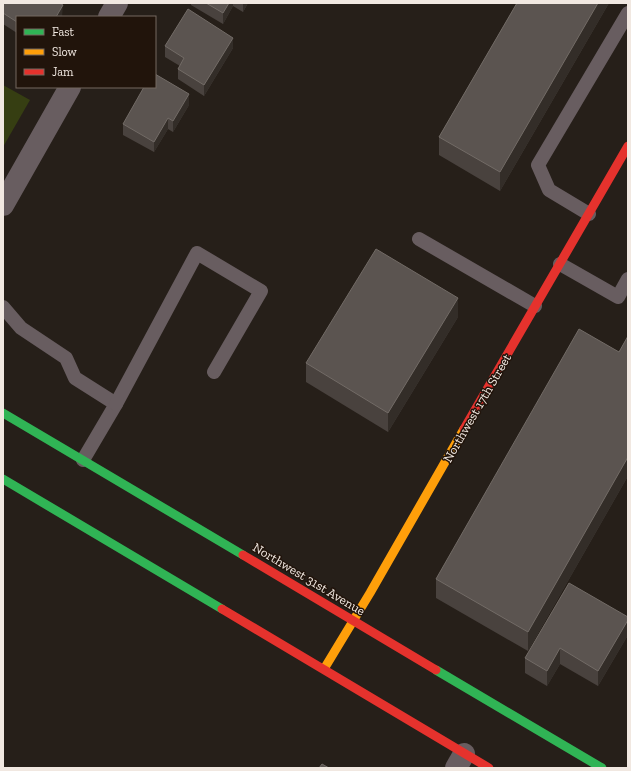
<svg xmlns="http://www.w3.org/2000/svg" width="631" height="771" viewBox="0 0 631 771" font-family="'Zilla Slab',serif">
	<rect width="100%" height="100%" fill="#261f19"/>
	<polygon fill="#363e12" points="3,85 30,100 3,147"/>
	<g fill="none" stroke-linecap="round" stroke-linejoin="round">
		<g stroke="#685d60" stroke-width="14">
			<polyline points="589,214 549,190 538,165 628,13"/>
			<polyline points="419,239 535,306"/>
			<polyline points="560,264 618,297 628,279"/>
			<polyline points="3,307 21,328 66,358 75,378 116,404 83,460"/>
			<polyline points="116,404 197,253 261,291 214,372"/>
		</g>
		<g stroke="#685d60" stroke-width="22">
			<polyline points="109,17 117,3"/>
			<polyline points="3,205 70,87"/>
			<polyline points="456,768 464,754"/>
		</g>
		<g stroke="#30b455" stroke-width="9">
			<polyline points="3,413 243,555"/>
			<polyline points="3,479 222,609"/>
			<polyline points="436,670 602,768"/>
		</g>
		<polyline stroke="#ff9f0a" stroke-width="9" points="324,669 370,593 464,429"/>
		<g stroke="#e5322d" stroke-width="9">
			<polyline points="464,429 628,146"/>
			<polyline points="243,555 436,670"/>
			<polyline points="222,609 489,768"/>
		</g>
	</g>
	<g fill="#49423e">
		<polygon points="3,3 63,16 62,17 17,17 17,33 3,24"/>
		<polygon points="191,3 248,3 243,12 233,6 223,24 191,5"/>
		<polygon points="517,3 609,3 500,191 439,155 439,137"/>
		<polygon points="165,46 233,48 204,96 178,79 178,69 180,66 165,57"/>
		<polygon points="189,105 173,132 168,129 154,152 123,135 123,124"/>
		<polygon points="458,317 388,432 306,382 306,363"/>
		<polygon points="628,336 628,476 528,651 436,598 436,579 619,352"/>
		<polygon points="628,617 628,635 598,686 560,664 547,686 525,673 525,658"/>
	</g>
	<g fill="#332d28">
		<polygon points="229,3 233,3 233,6 223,24 223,13"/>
		<polygon points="243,3 248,3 243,12"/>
		<polygon points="598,3 609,3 500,191 500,172"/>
		<polygon points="63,5 62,17 56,17"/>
		<polygon points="233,38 233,48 204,96 204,85"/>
		<polygon points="189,94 189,105 173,132 173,121"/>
		<polygon points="168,118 168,129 154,152 154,142"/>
		<polygon points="458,298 458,317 388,432 388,413"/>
		<polygon points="628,457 628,476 528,651 528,632"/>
		<polygon points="628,620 628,635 598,686 598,671"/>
		<polygon points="560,648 560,664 547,686 547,671"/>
	</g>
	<g fill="#5b5450" stroke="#726b66">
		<polygon points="3,3 59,3 63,5 56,17 17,17 17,22 3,13"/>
		<polygon points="206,3 229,3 223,13"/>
		<polygon points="517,3 598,3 500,172 439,137"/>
		<polygon points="188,9 233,38 204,85 178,69 184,58 165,46"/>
		<polygon points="155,74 189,94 173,121 168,118 154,142 123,124 144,87 155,87"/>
		<polygon points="376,249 458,298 388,413 306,363"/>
		<polygon points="579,329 619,352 628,336 628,457 528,632 436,579"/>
		<polygon points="569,583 628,617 628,620 598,671 560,648 547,671 525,658"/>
		<polygon points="322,764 329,768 319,768"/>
	</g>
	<g text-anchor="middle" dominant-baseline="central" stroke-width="3" stroke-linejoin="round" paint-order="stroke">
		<g font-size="13" fill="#f1e8e1" stroke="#21140b">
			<text transform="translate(477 408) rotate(-60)">Northwest 17th Street</text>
			<text transform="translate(309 579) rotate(31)">Northwest 31st Avenue</text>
		</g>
	</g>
	<rect width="631" height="771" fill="none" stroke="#f1e8e1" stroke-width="8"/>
	<rect x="16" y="16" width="140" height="72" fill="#21140b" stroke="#746961"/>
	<rect x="24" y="29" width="20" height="6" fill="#30b455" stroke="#746961"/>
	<text x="52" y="36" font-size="12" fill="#f1e8e1">Fast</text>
	<rect x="24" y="49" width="20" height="6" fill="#ff9f0a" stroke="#746961"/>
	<text x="52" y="56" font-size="12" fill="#f1e8e1">Slow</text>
	<rect x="24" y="69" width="20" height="6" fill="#e5322d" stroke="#746961"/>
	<text x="52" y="76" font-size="12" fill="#f1e8e1">Jam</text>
</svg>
